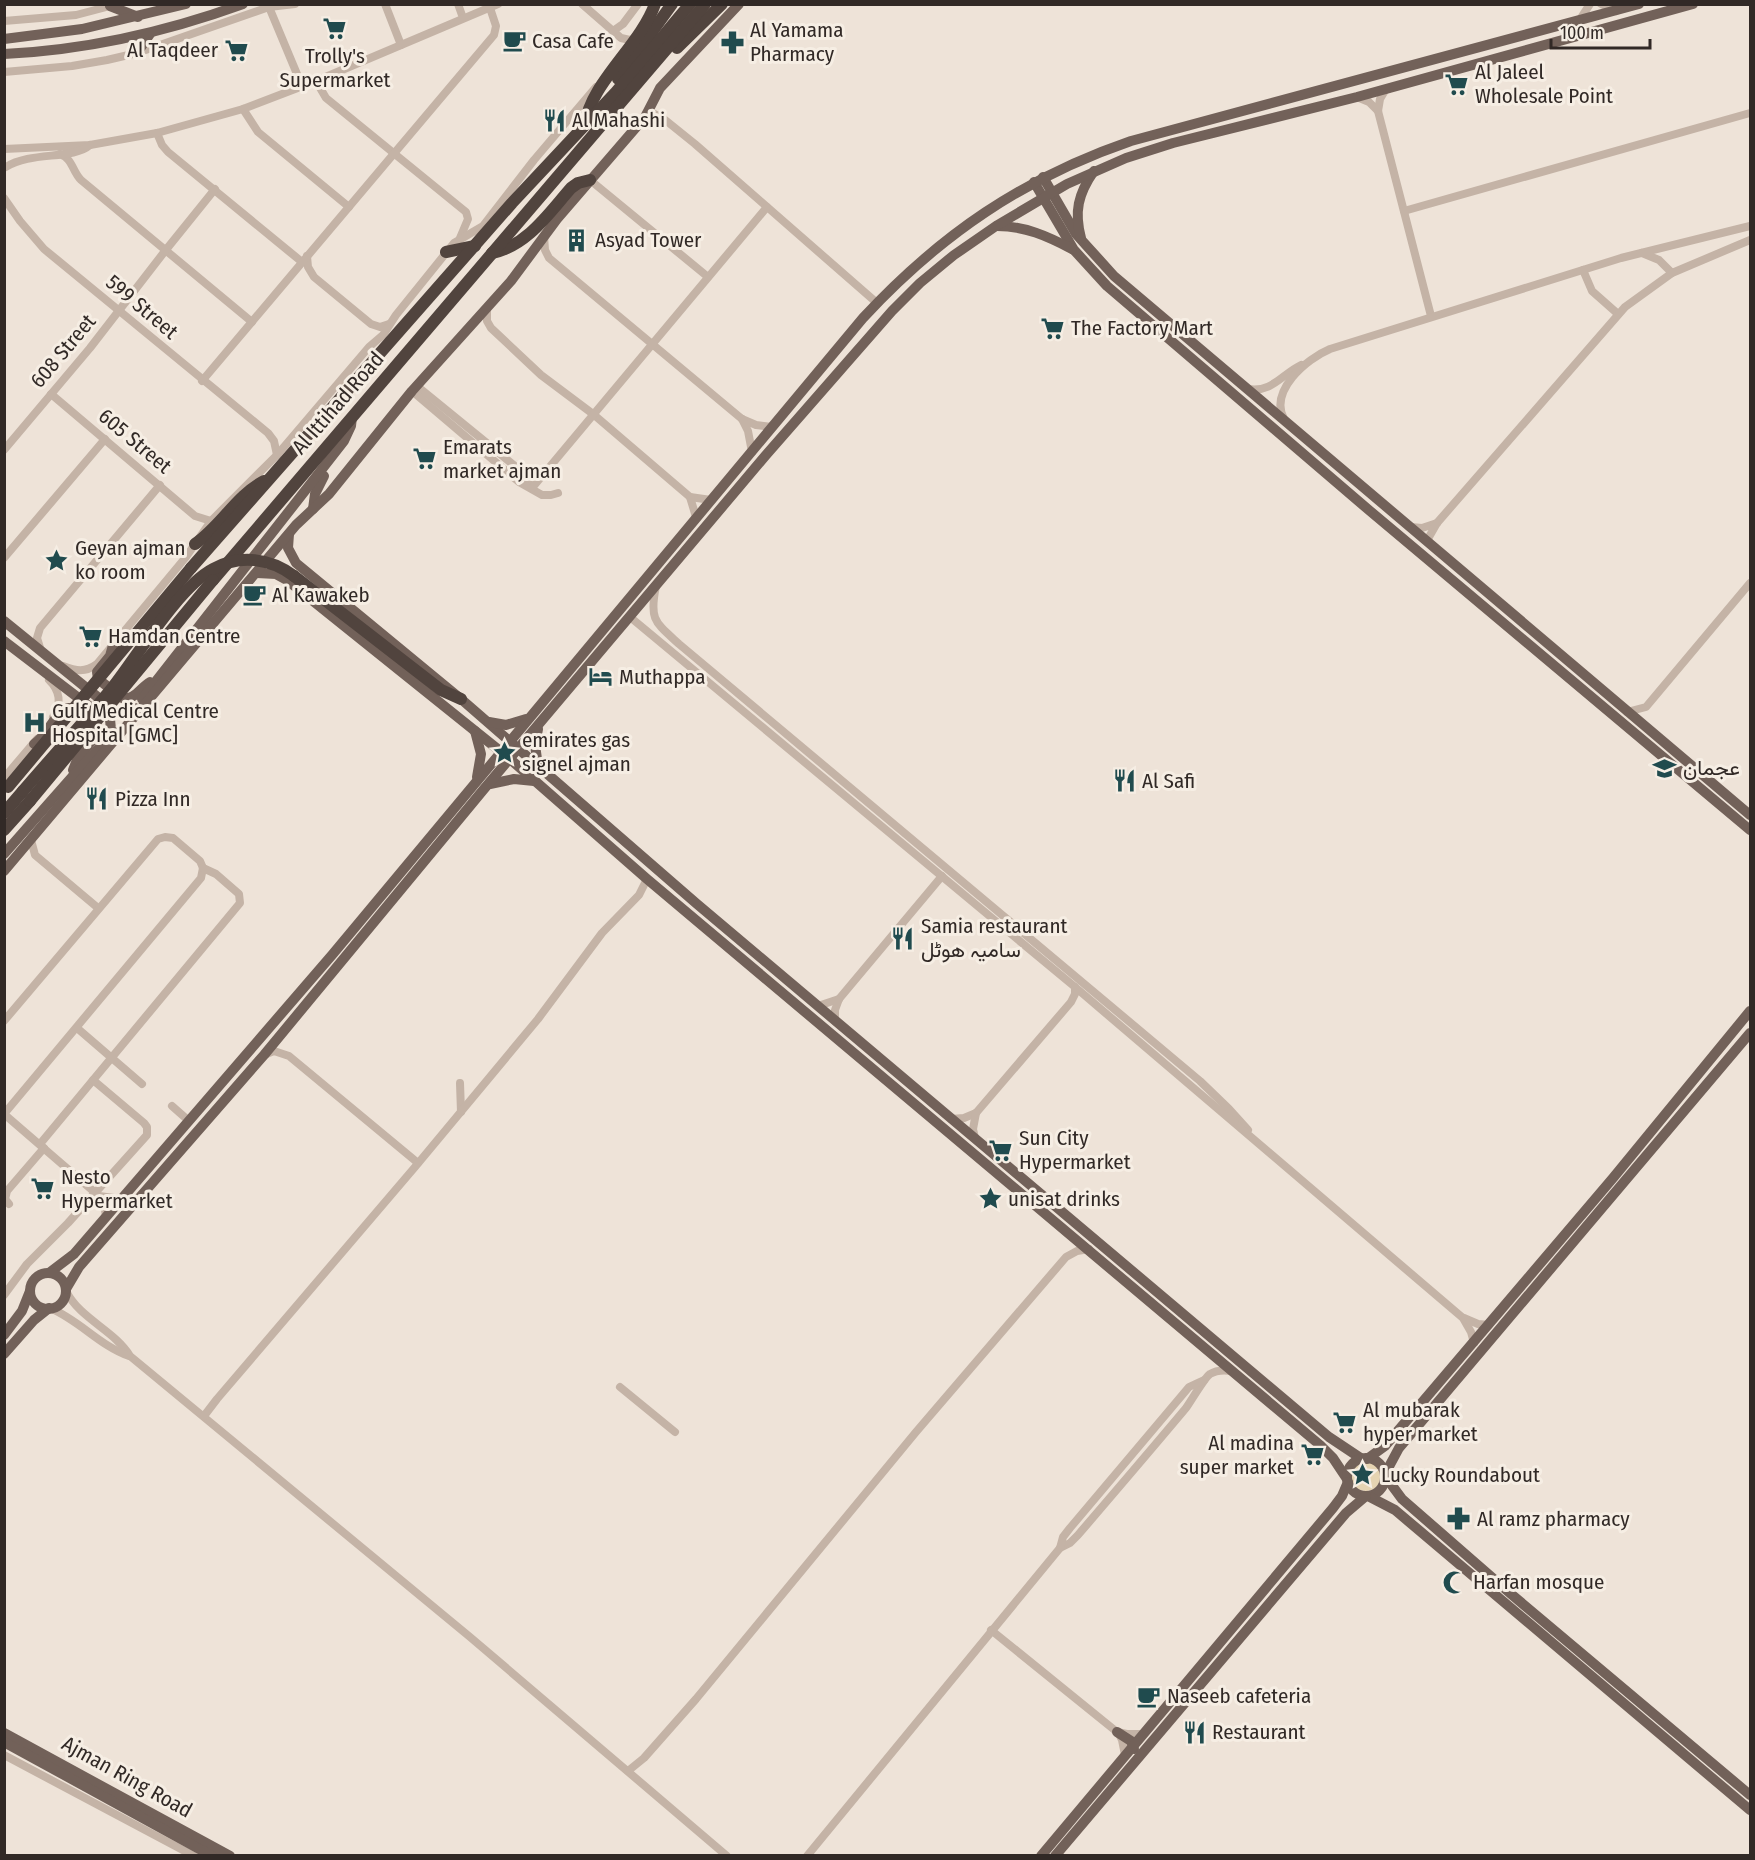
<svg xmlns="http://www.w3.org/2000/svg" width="1755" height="1860" viewBox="0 0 1755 1860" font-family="'Fira Sans Condensed',Vazirmatn,sans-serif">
	<rect width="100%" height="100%" fill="#eee3d8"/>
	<circle fill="#e6d4b2" cx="1366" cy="1476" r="15"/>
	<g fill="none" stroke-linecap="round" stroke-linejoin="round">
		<g stroke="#c4b3a6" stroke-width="8">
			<polyline points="385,4 401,45"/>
			<polyline points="458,4 463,18"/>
			<polyline points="582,4 621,38 630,40 635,39"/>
			<polyline points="1601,4 1616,11"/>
			<polyline points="269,7 302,86"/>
			<polyline points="4,21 76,15 114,5"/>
			<polyline points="1579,21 1590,4"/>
			<polyline points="613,31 623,24 638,4"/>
			<polyline points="4,72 72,66 107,60 137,53 269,7 295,4"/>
			<polyline points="316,81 326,98 466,212 468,219 460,238"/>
			<polyline points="1386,89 1380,99 1378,111 1431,316"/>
			<polyline points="1357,97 1369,102 1378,111"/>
			<polyline points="243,109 258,132 349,207"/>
			<polyline points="649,111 664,119 695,144 877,303"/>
			<polyline points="157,133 162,145 168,152 302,262"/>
			<polyline points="4,149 90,145 157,133 243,109 316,81 498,4"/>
			<path d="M60,154C73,159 72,171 81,180L252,322"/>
			<path d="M6,167C31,151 73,160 90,145"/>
			<polyline points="590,180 708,277"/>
			<polyline points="4,198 20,221 44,249 268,433 274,441 277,455"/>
			<polyline points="1404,211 1750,113"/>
			<polyline points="544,236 545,250 549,258 742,419 756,425 772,427"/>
			<polyline points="1642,253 1659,260 1672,273"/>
			<polyline points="307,256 308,267 314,277 371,324 380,327 389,324"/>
			<polyline points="1583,270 1592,291 1618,314"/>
			<polyline points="487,310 487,321 491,328 541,375 593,414 690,497 711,500"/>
			<polyline points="202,381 494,35 496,26 490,8"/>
			<polyline points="417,386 521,471 532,488"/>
			<path d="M1248,389C1272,393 1282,374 1301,365"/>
			<polyline points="412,391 519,482 542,495 551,495 558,493"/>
			<polyline points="51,394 195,516 211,521"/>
			<polyline points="742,419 748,431 752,452"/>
			<path d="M1284,419C1269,391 1306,359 1330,349L1621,258L1750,226"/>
			<polyline points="4,450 90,348 165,251 215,189"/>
			<polyline points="532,488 767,207"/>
			<polyline points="690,497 696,517"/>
			<polyline points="1411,527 1422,528 1437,523"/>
			<polyline points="1425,540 1429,537 1437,523 1625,307 1672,273 1750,240"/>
			<polyline points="4,558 105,439"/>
			<path d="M656,586C649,620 655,622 679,644L1200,1081L1229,1109L1248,1130"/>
			<polyline points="630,617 1075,987 1463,1318 1471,1332 1474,1343"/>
			<polyline points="41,651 37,638 40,628 160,485"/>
			<path d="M63,666C76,671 85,673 97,664L186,557L211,521L277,455L369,347L383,335L396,315L454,243L483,226L534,160L596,87"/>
			<path d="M49,680C60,691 62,704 53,717"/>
			<polyline points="1627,712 1646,707 1750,583"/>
			<polyline points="4,778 37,739"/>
			<polyline points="31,840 35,855 98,908"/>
			<polyline points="818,1006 839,999"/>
			<polyline points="4,1021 158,839 165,837 173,838 200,861 203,868 201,878 4,1114"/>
			<polyline points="835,1021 835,1010 839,999 942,876"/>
			<polyline points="77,1028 142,1084"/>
			<polyline points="264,1055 274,1051 289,1056 418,1163"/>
			<polyline points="460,1083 461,1112"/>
			<polyline points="172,1106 189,1121"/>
			<polyline points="4,1114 99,1196 104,1203 106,1217"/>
			<polyline points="951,1119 964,1118 976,1113 1071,1002 1075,994 1075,987"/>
			<polyline points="975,1138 973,1129 976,1113"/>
			<polyline points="40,1144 240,903 239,894 216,874 203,868"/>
			<polyline points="99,1196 121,1199"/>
			<polyline points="9,1204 5,1199 7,1191 44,1148"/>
			<path d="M66,1291C80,1319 114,1330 130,1356L470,1637L727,1856"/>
			<polyline points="4,1295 27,1264 68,1223 147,1135 147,1127 144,1123 93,1080"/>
			<path d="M50,1308C79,1320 100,1346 129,1356"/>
			<polyline points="1464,1318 1478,1324 1489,1325"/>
			<polyline points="620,1387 675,1432"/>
			<polyline points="204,1416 217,1399 415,1167 538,1019 602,933 639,895 647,879"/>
			<path d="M1060,1548L1070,1543L1078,1535C1114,1493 1150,1451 1186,1408C1191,1401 1205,1377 1210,1374C1216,1370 1225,1370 1232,1371"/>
			<polyline points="991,1630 1117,1732 1127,1734 1142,1734"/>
			<polyline points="1118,1732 1122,1740 1125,1755"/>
			<polyline points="4,1755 194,1856"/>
			<polyline points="628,1771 644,1758 696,1699 916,1432 1066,1257 1077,1251 1089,1249"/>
			<polyline points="807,1856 1060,1548 1063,1537 1070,1528 1189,1387 1204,1380"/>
		</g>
		<g stroke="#726159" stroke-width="10">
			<polyline points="110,6 138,17"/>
			<polyline points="4,39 82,29 186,4"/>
			<polyline points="137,53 150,34"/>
			<path d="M4,54C87,50 166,32 243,4"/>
			<polyline points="1043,177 1076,234 1114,276 1750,815"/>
			<polyline points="1034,182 1074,250 1107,286 1370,511 1750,830"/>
			<path d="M997,226C1025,226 1047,236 1072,249"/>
			<path d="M1081,238C1074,212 1078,194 1094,171"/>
			<polyline points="313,509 315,494 324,476"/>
			<polyline points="289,534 288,548 296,563 461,699 697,904 1329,1437 1362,1459"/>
			<polyline points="257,573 276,574 287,580 510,759 647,879 1320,1445 1333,1458 1347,1479"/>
			<path d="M4,621L100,699C110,711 113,723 109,737"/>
			<path d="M4,641L93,709C107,716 121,715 135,708"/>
			<path d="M113,645L110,656L97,672L98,679L122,698C134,701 141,687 150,682"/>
			<polyline points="142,699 344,441 351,426 352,417"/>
			<polyline points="489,722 506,725 526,719"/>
			<polyline points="538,729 535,745 538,766"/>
			<polyline points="475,731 481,754 477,777"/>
			<path d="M34,744C47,735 52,719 64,710C69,707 70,708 74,709L95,727L98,733L77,760L73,770"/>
			<polyline points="490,784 514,779 534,781"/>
			<polyline points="4,854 72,777 114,732"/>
			<polyline points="4,871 296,525 329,494 412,391 511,281 557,219 645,117 660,88 739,4"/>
			<path d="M49,1273L74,1254L332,955L863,318C940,235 1023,178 1131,141L1639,4"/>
			<circle cx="48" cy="1291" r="18"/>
			<polyline points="66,1289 79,1267 264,1055 484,789 766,455 892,311 920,283 954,255 996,226 1067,184 1126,158 1173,143 1357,97 1693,4"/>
			<polyline points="4,1335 22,1311 30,1291"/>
			<polyline points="4,1354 34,1320 49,1308"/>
			<circle cx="1366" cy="1477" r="19"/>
			<polyline points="1367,1459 1385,1446 1613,1178 1750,1011"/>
			<polyline points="1385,1474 1399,1448 1750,1033"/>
			<polyline points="1385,1476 1402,1499 1511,1594 1750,1795"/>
			<polyline points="1368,1496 1395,1510 1750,1810"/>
			<polyline points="1117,1732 1131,1741 1134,1749"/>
			<polyline points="4,1733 230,1856"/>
			<polyline points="4,1742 212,1856"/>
			<polyline points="1041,1856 1333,1508 1342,1496 1348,1482"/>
			<polyline points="1055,1856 1346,1513 1366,1496"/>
		</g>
		<g stroke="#51443e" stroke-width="12">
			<polyline points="677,48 722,4"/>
			<polyline points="618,79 672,4"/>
			<path d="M585,125C590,83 640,46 655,4"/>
			<polyline points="446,252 475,246"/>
			<path d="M492,253C527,246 549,213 571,188L578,183L590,180"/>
			<path d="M195,544C221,526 236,496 264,481"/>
			<polyline points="191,568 512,203 616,92 690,4"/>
			<polyline points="294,576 441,690 461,699"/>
			<polyline points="213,580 705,4"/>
			<polyline points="4,813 23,791"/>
			<polyline points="4,830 30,801"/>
		</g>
		<g stroke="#51443e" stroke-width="12">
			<polyline points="8,787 191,568"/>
			<path d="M23,791C53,756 84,722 113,687C138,655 179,587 213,569C240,554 270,558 294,576"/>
			<polyline points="30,801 213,580"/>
		</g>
	</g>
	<defs>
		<symbol id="supermarket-bare" viewBox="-9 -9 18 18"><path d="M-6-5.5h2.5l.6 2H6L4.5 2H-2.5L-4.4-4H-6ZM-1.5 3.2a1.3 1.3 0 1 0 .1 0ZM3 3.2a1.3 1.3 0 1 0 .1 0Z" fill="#204b4e" stroke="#f6eee4" stroke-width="2.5" paint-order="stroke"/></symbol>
		<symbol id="cafe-bare" viewBox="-9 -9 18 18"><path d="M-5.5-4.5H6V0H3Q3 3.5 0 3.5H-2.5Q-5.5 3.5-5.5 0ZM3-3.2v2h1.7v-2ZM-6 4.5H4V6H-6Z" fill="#204b4e" stroke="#f6eee4" stroke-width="2.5" paint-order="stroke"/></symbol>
		<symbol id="pharmacy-bare" viewBox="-9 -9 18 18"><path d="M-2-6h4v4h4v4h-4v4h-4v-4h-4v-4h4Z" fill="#204b4e" stroke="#f6eee4" stroke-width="2.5" paint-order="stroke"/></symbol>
		<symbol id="restaurant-bare" viewBox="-9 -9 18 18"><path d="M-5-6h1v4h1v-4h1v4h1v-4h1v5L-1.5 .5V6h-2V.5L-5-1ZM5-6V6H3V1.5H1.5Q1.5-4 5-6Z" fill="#204b4e" stroke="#f6eee4" stroke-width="2.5" paint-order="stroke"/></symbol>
		<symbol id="building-bare" viewBox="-9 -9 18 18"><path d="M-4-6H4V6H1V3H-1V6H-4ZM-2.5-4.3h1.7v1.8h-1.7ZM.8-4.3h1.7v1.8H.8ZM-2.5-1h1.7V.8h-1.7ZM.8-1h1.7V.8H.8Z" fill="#204b4e" stroke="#f6eee4" stroke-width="2.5" paint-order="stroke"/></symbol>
		<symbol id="sight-bare" viewBox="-9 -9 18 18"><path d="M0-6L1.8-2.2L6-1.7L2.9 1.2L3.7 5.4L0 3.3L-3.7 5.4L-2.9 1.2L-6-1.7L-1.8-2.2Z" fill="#204b4e" stroke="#f6eee4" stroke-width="2.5" paint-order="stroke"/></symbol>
		<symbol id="hotel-bare" viewBox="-9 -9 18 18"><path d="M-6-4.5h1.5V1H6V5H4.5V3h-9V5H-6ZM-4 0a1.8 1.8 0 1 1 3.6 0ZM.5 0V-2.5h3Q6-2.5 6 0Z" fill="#204b4e" stroke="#f6eee4" stroke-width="2.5" paint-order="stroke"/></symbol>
		<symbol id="hospital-bare" viewBox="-9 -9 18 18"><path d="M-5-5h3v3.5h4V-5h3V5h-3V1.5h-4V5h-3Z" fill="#204b4e" stroke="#f6eee4" stroke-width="2.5" paint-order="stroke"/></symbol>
		<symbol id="school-bare" viewBox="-9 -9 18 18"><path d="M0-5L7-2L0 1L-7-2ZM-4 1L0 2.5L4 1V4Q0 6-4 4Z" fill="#204b4e" stroke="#f6eee4" stroke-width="2.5" paint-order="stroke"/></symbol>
		<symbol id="mosque-bare" viewBox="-9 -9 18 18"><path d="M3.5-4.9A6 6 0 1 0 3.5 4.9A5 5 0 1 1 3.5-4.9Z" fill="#204b4e" stroke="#f6eee4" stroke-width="2.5" paint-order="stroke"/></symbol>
	</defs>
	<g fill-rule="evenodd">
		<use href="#supermarket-bare" x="318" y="12" width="33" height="33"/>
		<use href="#cafe-bare" x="498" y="24" width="33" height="33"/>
		<use href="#pharmacy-bare" x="716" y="26" width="33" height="33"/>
		<use href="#supermarket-bare" x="220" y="34" width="33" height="33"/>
		<use href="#supermarket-bare" x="1440" y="68" width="33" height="33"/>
		<use href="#restaurant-bare" x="538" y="104" width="33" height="33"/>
		<use href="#building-bare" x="560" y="224" width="33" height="33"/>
		<use href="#supermarket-bare" x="1036" y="312" width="33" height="33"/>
		<use href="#supermarket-bare" x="408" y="442" width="33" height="33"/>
		<use href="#sight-bare" x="40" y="544" width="33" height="33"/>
		<use href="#cafe-bare" x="238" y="578" width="33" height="33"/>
		<use href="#supermarket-bare" x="74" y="620" width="33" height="33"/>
		<use href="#hotel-bare" x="584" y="660" width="33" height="33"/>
		<use href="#hospital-bare" x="18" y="706" width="33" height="33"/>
		<use href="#sight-bare" x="488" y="736" width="33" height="33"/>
		<use href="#school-bare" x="1648" y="752" width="33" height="33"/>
		<use href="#restaurant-bare" x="1108" y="764" width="33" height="33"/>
		<use href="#restaurant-bare" x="80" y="782" width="33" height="33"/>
		<use href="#restaurant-bare" x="886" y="922" width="33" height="33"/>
		<use href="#supermarket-bare" x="984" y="1134" width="33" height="33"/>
		<use href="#supermarket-bare" x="26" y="1172" width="33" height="33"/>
		<use href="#sight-bare" x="974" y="1182" width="33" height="33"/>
		<use href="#supermarket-bare" x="1328" y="1406" width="33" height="33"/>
		<use href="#supermarket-bare" x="1296" y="1438" width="33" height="33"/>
		<use href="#sight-bare" x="1346" y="1458" width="33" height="33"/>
		<use href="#pharmacy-bare" x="1442" y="1502" width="33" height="33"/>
		<use href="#mosque-bare" x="1438" y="1566" width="33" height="33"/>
		<use href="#cafe-bare" x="1132" y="1680" width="33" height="33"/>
		<use href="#restaurant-bare" x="1178" y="1716" width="33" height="33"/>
	</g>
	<g text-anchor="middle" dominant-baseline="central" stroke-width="6" stroke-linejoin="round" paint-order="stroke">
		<g font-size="21" fill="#312926" stroke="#f6eee4" text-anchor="start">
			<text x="750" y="30">Al Yamama<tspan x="750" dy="24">Pharmacy</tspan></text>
			<text x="532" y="41">Casa Cafe</text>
			<text x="218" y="50" text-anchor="end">Al Taqdeer</text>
			<text x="335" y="56" text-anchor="middle">Trolly's<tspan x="335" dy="24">Supermarket</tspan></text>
			<text x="1475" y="72">Al Jaleel<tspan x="1475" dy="24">Wholesale Point</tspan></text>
			<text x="572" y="120">Al Mahashi</text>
			<text x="595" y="240">Asyad Tower</text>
			<text x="1071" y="328">The Factory Mart</text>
			<text x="443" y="447">Emarats<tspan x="443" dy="24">market ajman</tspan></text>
			<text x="75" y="548">Geyan ajman<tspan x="75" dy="24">ko room</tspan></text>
			<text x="272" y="595">Al Kawakeb</text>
			<text x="108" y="636">Hamdan Centre</text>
			<text x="619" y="677">Muthappa</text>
			<text x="52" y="711">Gulf Medical Centre<tspan x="52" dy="24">Hospital [GMC]</tspan></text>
			<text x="522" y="740">emirates gas<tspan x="522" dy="24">signel ajman</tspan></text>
			<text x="1683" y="768">عجمان</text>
			<text x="1142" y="781">Al Safi</text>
			<text x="115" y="799">Pizza Inn</text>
			<text x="921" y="926">Samia restaurant<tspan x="921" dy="24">سامیہ ھوٹل</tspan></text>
			<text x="1019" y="1138">Sun City<tspan x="1019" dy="24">Hypermarket</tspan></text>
			<text x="61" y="1177">Nesto<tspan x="61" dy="24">Hypermarket</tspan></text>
			<text x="1008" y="1199">unisat drinks</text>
			<text x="1363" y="1410">Al mubarak<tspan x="1363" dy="24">hyper market</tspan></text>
			<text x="1294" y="1443" text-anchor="end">Al madina<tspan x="1294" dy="24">super market</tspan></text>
			<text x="1381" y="1475">Lucky Roundabout</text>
			<text x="1477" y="1519">Al ramz pharmacy</text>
			<text x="1473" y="1582">Harfan mosque</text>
			<text x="1167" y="1696">Naseeb cafeteria</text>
			<text x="1212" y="1732">Restaurant</text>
		</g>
		<g font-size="21" fill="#312926" stroke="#f6eee4">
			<text transform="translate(142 307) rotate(40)">599 Street</text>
			<text transform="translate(63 351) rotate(-50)">608 Street</text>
			<text transform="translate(338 403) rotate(-49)">Al Ittihad Road</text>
			<text transform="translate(135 441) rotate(40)">605 Street</text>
			<text transform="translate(127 1777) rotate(29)">Ajman Ring Road</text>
		</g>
	</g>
	<rect width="1755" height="1860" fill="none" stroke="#312926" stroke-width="12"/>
	<path d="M1551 39v9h99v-9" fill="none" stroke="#312926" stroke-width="3"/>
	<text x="1560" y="39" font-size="18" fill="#312926" stroke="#f6eee4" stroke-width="4.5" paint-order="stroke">100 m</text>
</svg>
